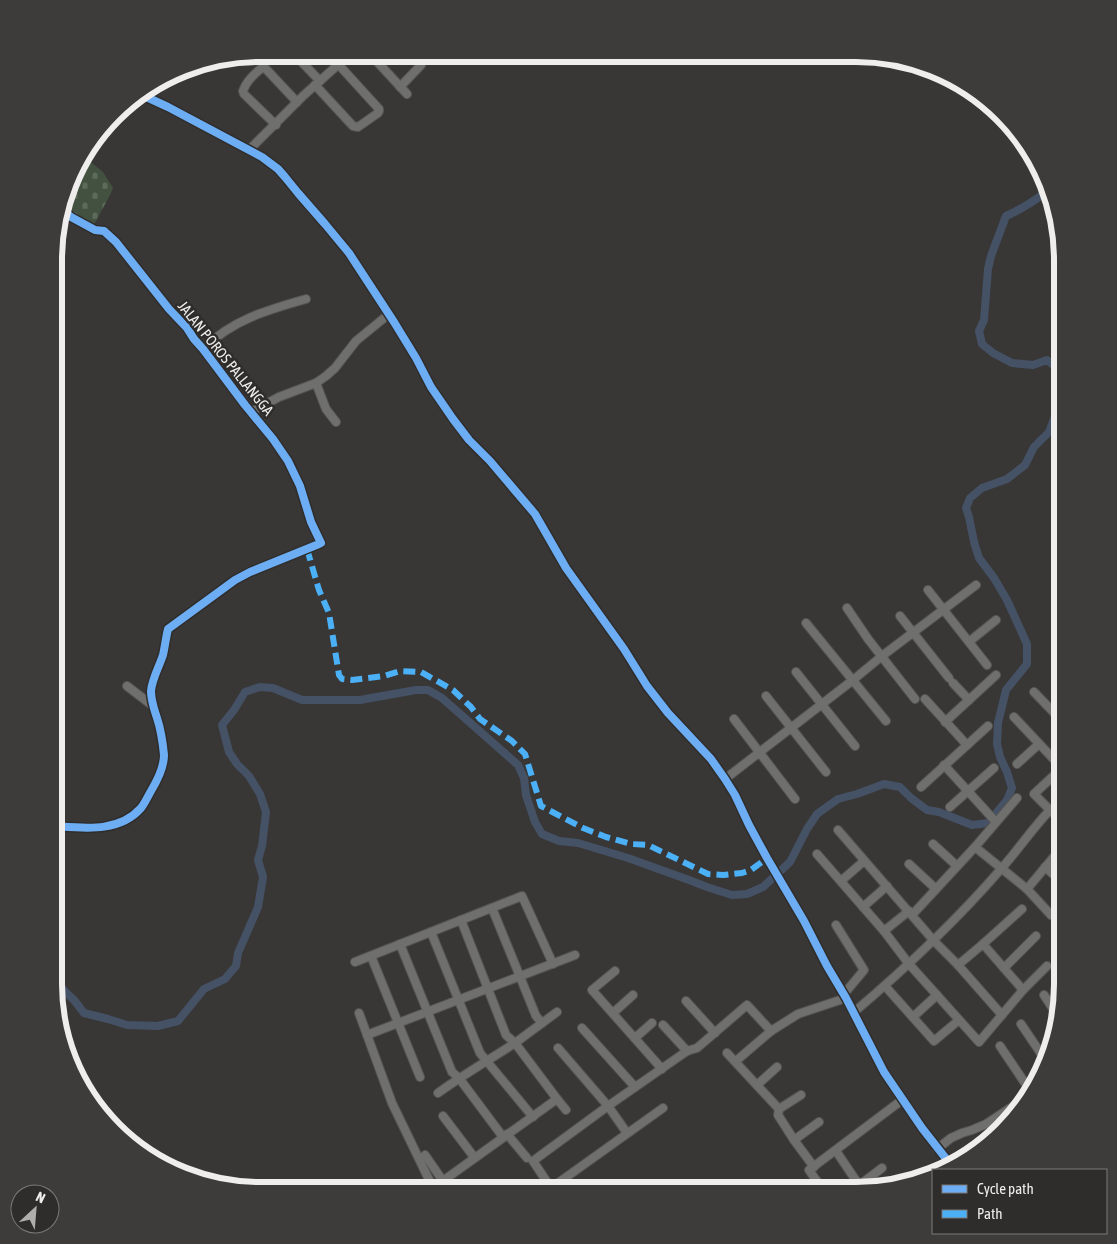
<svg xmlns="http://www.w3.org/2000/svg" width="1117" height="1244" viewBox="0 0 1117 1244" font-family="'Asap Condensed',sans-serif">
	<defs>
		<pattern id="cemetery-stones" width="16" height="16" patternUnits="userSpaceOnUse" patternTransform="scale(1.25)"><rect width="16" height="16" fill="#435240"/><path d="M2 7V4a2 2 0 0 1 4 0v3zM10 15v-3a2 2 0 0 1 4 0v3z" fill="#5e6b5c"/></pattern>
	</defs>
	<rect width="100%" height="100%" fill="#383736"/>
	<polygon fill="url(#cemetery-stones)" points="83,156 103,172 113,188 110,195 96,221 94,224 90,225 77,217 64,208"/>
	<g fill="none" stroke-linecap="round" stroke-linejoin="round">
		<path stroke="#455165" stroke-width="8" d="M54,984H57L74,1000L84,1013L108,1019L127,1025L158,1026L178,1021L204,989L225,979L236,966L238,953L258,907L263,877L258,860L262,846L266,812L260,794L249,776L237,764L229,752L222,725L234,710L245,692L260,687L273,688L302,700H360L416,690H428L442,698L518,765L524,778L526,795L535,822L542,834L559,841L578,843L628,858L689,880L707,887L732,895L747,894L763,887L790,862L807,829L817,814L838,799L857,794L884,784L900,787L911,798L927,810L939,812L972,825L988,823L1007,800L1012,788L1007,772L1000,757L997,744L998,723L1006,690L1027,664V644L1007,600L994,578L979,558L974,542L969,517L966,508L970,498L982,488L1007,479L1025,465L1034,447L1049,432L1056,414L1057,396L1060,380L1058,369L1047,360L1033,365L1012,363L993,353L982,344L979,331L984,320L988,269L991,256L1006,216C1022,209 1036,200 1050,189"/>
		<defs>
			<g id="minor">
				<polyline points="294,54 320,81"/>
				<polyline points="370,54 407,94"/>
				<polyline points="315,85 353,126 358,127 378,113 379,111 379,109 338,64"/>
				<polyline points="400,87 421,65 413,54"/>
				<polyline points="142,95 168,107 262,157 278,169 285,177 298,193 325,224 349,253 394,322 416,358 431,387 453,419 469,440 490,461 535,514 566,568 624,649 647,686 668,713 711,759 725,779 735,795 749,825 767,858 804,921 827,966 846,998 884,1072 922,1128 951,1165"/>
				<path d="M276,125L244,94L243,91C246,82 255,73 263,67L265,68L297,102"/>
				<polyline points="249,150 303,96 350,54"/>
				<path d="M203,349C232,320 267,310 306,299"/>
				<polyline points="316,383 326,409 336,422"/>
				<polyline points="251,412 279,397 316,383 326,376 335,368 356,341 389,314"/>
				<polyline points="928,590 987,665"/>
				<polyline points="847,608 868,639 915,699"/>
				<polyline points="900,616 949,678"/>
				<polyline points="806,623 886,721"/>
				<polyline points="970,641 996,620"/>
				<polyline points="796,672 855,746"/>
				<polyline points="953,683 969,700"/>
				<polyline points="127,686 153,706"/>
				<polyline points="1034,692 1063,722"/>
				<polyline points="766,696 826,772"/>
				<polyline points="925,699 967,745"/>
				<polyline points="1014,717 1063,769"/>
				<polyline points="734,719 795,799"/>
				<polyline points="945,722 996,675"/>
				<polyline points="1017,764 1039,744"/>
				<polyline points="944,765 996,822"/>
				<polyline points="1063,767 1034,794 1063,823"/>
				<polyline points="725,779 853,680 882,656 976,585"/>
				<polyline points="921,787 988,726"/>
				<polyline points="950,807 994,768"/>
				<path d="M54,826C84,828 119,833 141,808C145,803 148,796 151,791C157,781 164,768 164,755C163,745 160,727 157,718C154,709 151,701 151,691C152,679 159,667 163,655C165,646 166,637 168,629L235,580L250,572L319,544L321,543L311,522L300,486L288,461L273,439L245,405L203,349L194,339L187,328L169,309L116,242L104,231L95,230L71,217L63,210"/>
				<polyline points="838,830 934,941 958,965 1002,1015"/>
				<polyline points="933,844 957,866"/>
				<polyline points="975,847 1027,889 1051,915"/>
				<polyline points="817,854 884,931 909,964 979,1042 1023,990 1047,966"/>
				<polyline points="909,864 936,889"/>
				<polyline points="1045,867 1063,883"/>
				<polyline points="841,881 864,861"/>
				<polyline points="1027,889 1063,846"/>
				<polyline points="863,907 887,886"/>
				<polyline points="492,908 536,1016 542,1023"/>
				<polyline points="1022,909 983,944 1023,990"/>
				<polyline points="912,915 975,847 1017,798"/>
				<polyline points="461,920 506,1035 515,1043 557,1012"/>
				<polyline points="836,925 864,970 844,994"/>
				<polyline points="884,931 909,911"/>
				<polyline points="431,932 480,1053 533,1117"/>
				<polyline points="400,944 452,1072 459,1078 503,1137"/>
				<polyline points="371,956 420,1077"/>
				<polyline points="355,962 522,896 553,964"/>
				<polyline points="958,965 983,944"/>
				<polyline points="1004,968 1036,936"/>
				<polyline points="615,971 592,990 662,1069"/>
				<polyline points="885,986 934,1041 959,1020"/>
				<polyline points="1044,995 1057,1015"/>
				<polyline points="686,1001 715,1033"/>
				<polyline points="359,1013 392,1103 434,1190"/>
				<polyline points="613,1013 633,995"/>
				<path d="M853,1013C906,968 956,921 1001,869C1018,850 1032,829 1050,810"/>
				<polyline points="913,1017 937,995"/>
				<polyline points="1021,1024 1044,1058"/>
				<polyline points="663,1025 687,1051"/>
				<polyline points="582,1028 635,1087"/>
				<polyline points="367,1035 575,955"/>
				<polyline points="635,1038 652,1023"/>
				<polyline points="1000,1046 1031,1092"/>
				<polyline points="558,1048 608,1106 627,1133"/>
				<polyline points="727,1053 779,1109 778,1115 794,1140 814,1167"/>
				<polyline points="736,1061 771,1031 798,1014 846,998"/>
				<polyline points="757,1085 777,1067"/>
				<polyline points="557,1099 566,1110"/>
				<polyline points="663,1108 551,1188 533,1161 608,1106 687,1051 697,1048 747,1005 771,1031"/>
				<polyline points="779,1109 801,1095"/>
				<polyline points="443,1116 474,1157"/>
				<polyline points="507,1134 527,1158"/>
				<polyline points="794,1140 819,1122"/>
				<polyline points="937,1149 951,1138 962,1133 972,1130 986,1124 1024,1099"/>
				<polyline points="836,1151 859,1185"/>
				<polyline points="425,1155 443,1181"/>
				<path d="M433,1188L557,1099L515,1043C489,1060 463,1075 438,1093"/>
				<polyline points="806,1190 817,1181"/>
				<polyline points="823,1190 809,1170 902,1100"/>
				<polyline points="853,1190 882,1168"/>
			</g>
		</defs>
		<use href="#minor" stroke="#555453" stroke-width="10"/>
		<use href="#minor" stroke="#6f6f6e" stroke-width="8"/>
		<polyline stroke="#4cb0f7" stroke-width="6" stroke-dasharray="12 6" stroke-linecap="butt" points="307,549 319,590 329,613 339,675 342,679 352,680 384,676 400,671 421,672 453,690 471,707 480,719 512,741 525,754 541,806 583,828 606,837 631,844 648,845 708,874 723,875 742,873 751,870 767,858"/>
		<defs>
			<g id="cycleway">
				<polyline points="142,95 168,107 262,157 278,169 285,177 298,193 325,224 349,253 394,322 416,358 431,387 453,419 469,440 490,461 535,514 566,568 624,649 647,686 668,713 711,759 725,779 735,795 749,825 767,858 804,921 827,966 846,998 884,1072 922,1128 951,1165"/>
				<path d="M54,826C84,828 119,833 141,808C145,803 148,796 151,791C157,781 164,768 164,755C163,745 160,727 157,718C154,709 151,701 151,691C152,679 159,667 163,655C165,646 166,637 168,629L235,580L250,572L319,544L321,543L311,522L300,486L288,461L273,439L245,405L203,349L194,339L187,328L169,309L116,242L104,231L95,230L71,217L63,210"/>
			</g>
		</defs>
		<use href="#cycleway" stroke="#2f2d2b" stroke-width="11"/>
		<use href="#cycleway" stroke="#6dadf4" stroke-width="8"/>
	</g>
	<g text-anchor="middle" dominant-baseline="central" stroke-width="5" stroke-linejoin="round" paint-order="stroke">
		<g font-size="15" fill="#efeeec" stroke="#2f2d2b">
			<text transform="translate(226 358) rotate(51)">JALAN POROS PALLANGGA</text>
		</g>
	</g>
	<path d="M0 0H1117V1244H0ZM260 62H856A198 198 0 0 1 1054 260V984A198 198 0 0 1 856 1182H260A198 198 0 0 1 62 984V260A198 198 0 0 1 260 62Z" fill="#3e3c3a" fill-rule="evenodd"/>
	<path fill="none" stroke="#efeeec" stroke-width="6" d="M260 62H856A198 198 0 0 1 1054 260V984A198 198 0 0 1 856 1182H260A198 198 0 0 1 62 984V260A198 198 0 0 1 260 62Z"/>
	<rect x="932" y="1169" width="175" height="65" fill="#2f2d2b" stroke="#7c7a78"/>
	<rect x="942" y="1185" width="25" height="8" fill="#6dadf4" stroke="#7c7a78"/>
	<text x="977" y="1194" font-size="15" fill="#efeeec">Cycle path</text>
	<rect x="942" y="1210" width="25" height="8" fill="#4cb0f7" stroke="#7c7a78"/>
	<text x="977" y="1219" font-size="15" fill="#efeeec">Path</text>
	<g transform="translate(35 1209) rotate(26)"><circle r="24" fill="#2f2d2b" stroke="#7c7a78"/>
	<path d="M0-4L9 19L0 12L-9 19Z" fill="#afaeac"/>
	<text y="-8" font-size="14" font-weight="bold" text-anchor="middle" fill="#efeeec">N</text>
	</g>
</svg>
